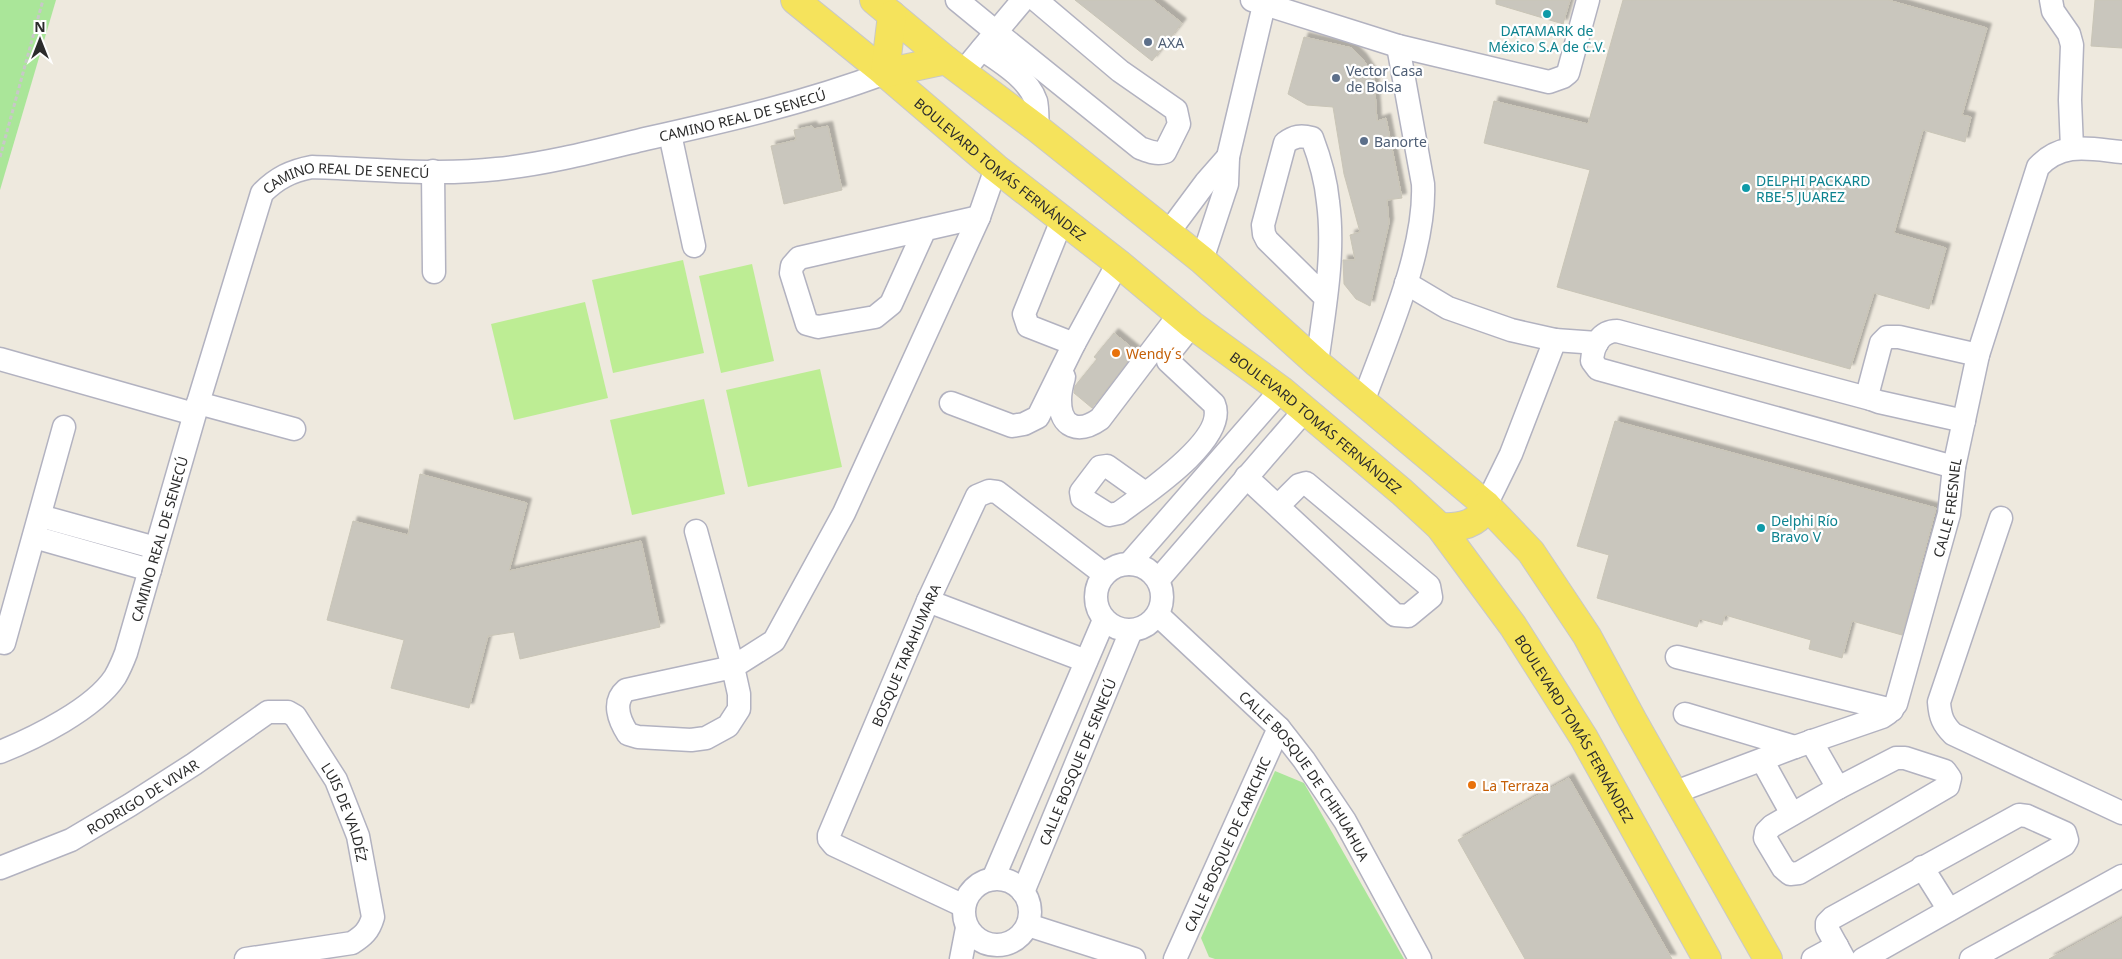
<svg xmlns="http://www.w3.org/2000/svg" width="2122" height="959" viewBox="0 0 2122 959" font-family="'Noto Sans',sans-serif">
	<defs>
		<filter id="shadow"><feDropShadow dx="4.5" dy="-4.5" stdDeviation="1" flood-color="#0004"/></filter>
	</defs>
	<rect width="100%" height="100%" fill="#eee9de"/>
	<g fill="#aae699">
		<polygon points="0,0 56,0 0,190"/>
		<polygon points="1275,771 1304,783 1404,959 1215,959 1209,957 1201,938"/>
	</g>
	<g fill="#bded94">
		<polygon points="683,260 704,353 613,373 592,280"/>
		<polygon points="752,264 774,361 721,373 699,276"/>
		<polygon points="585,302 608,398 514,420 491,324"/>
		<polygon points="820,369 842,467 748,487 726,390"/>
		<polygon points="704,399 725,494 632,515 610,420"/>
	</g>
	<g fill="#c9c6bd" stroke="#c9c5b7" filter="url(#shadow)">
		<polygon points="1075,0 1153,0 1182,23 1152,61"/>
		<polygon points="1496,0 1570,0 1563,24 1496,4"/>
		<polygon points="1623,0 1888,0 1987,28 1962,115 1971,117 1965,142 1923,130 1894,233 1946,248 1929,309 1874,293 1850,369 1557,287 1590,170 1484,143 1494,101 1588,124"/>
		<polygon points="2095,0 2122,0 2122,48 2091,46"/>
		<polygon points="1304,37 1352,48 1362,58 1374,76 1377,121 1386,118 1402,198 1387,200 1389,223 1370,306 1356,299 1344,284 1343,260 1355,260 1350,235 1360,232 1344,174 1333,107 1307,105 1288,94"/>
		<polygon points="812,126 814,129 828,126 842,190 784,204 771,146 796,140 794,130"/>
		<polygon points="1114,333 1136,351 1092,408 1074,393 1075,386 1097,359 1094,357"/>
		<polygon points="1615,421 1936,508 1902,635 1852,621 1842,658 1809,649 1811,640 1725,615 1722,625 1700,619 1697,627 1597,598 1609,555 1577,546"/>
		<polygon points="420,474 527,503 509,571 641,541 660,627 520,659 514,632 488,636 469,708 391,688 404,640 327,620 353,521 408,535"/>
		<polygon points="1569,778 1672,959 1525,959 1458,840"/>
		<polygon points="2122,919 2122,959 2049,959"/>
	</g>
	<g fill="none" stroke-linecap="round" stroke-linejoin="round">
		<defs>
			<g id="minor">
				<polyline points="957,0 996,32 1023,0"/>
				<polyline points="1252,0 1398,46 1549,82 1563,77 1568,73 1588,0"/>
				<polyline points="2051,0 2053,11 2069,34 2072,45 2070,100 2072,148"/>
				<path d="M982,49C1001,62 1028,78 1036,101C1038,110 1037,121 1038,129"/>
				<path d="M962,73L996,32L1140,148C1148,151 1156,155 1165,152L1179,124L1176,110L1120,71L1036,0"/>
				<polyline points="670,134 694,246"/>
				<polyline points="433,171 434,272"/>
				<polyline points="1062,220 1024,314 1028,326 1074,344"/>
				<polyline points="925,229 891,304 875,317 818,327 807,324 791,273 792,266 799,258 979,217"/>
				<polyline points="1168,233 1206,182 1228,157"/>
				<polyline points="1202,260 1227,184 1228,157 1264,5"/>
				<polyline points="1406,283 1448,308 1511,330 1555,340 1511,454 1486,505"/>
				<polyline points="1555,340 1597,343"/>
				<polyline points="0,359 194,414"/>
				<path d="M1317,363C1324,311 1335,255 1328,202C1326,180 1320,159 1312,138C1301,135 1294,136 1285,143L1263,225L1264,234L1267,240L1325,297"/>
				<path d="M1064,377C1062,384 1060,392 1060,400C1060,428 1079,434 1100,419L1179,315"/>
				<path d="M1871,399L1617,331C1601,331 1593,345 1592,361L1598,369L1954,467"/>
				<path d="M1363,402C1386,338 1426,251 1423,184L1398,46"/>
				<polyline points="198,403 294,429"/>
				<polyline points="951,403 1012,426 1024,424 1038,417 1074,344 1118,263"/>
				<polyline points="1964,421 1879,402 1871,399 1868,392 1881,343 1887,337 1899,337 1978,355"/>
				<polyline points="1246,477 1395,615 1408,616 1431,597 1429,586 1306,483 1299,485 1278,506"/>
				<path d="M1145,493L1107,466L1100,467L1081,492L1082,498L1109,515L1119,513C1143,495 1229,439 1214,404L1168,361V355L1192,325"/>
				<polyline points="40,516 156,548"/>
				<path d="M2001,518L1939,702C1940,717 1943,724 1953,734L2122,813"/>
				<path d="M696,531L733,667L739,694V709L728,726L706,738L691,740L638,737L628,734C619,720 612,702 626,690L733,667L774,641L844,513L979,217L996,168"/>
				<polyline points="34,537 150,570"/>
				<circle cx="1129" cy="597" r="33"/>
				<polyline points="1129,564 1281,390"/>
				<polyline points="1158,580 1305,410"/>
				<polyline points="928,601 1086,661"/>
				<path id="s1" d="M1158,615L1279,728L1304,760L1345,821L1420,959"/>
				<polyline points="4,643 64,427"/>
				<polyline points="1677,657 1892,710"/>
				<polyline points="1685,714 1795,747"/>
				<polyline points="1811,741 1838,788"/>
				<path id="s2" d="M0,752C35,738 94,709 115,677C119,670 123,661 126,653L198,403L262,193C277,178 291,171 312,167C373,169 436,176 497,169C547,164 596,151 645,139C726,121 808,102 885,73"/>
				<polygon points="1896,758 1905,758 1945,771 1950,778 1948,786 1799,873 1790,874 1783,868 1765,838 1766,832 1772,826 1838,788"/>
				<polyline points="1762,760 1792,814"/>
				<path id="s3" d="M1673,793L1795,747L1882,717L1888,713L1896,704L1949,514L1954,467L1978,355L2038,167C2062,141 2090,149 2122,152"/>
				<polyline points="1922,867 1949,910"/>
				<path id="s4" d="M0,868L71,840L130,805L194,764L268,712H288L295,716L336,780L358,836L373,917C369,931 363,936 352,943L246,959"/>
				<circle cx="997" cy="912" r="33"/>
				<polyline points="993,879 1104,620"/>
				<path id="s5" d="M1023,892L1131,631"/>
				<path id="s6" d="M964,906L834,845L829,839V835L928,601L977,496L989,491L997,492L1104,574"/>
				<polyline points="1028,925 1134,959"/>
				<polyline points="961,959 967,928"/>
				<path id="s7" d="M1175,959L1279,728"/>
				<polyline points="1813,959 1837,946"/>
				<polyline points="1844,959 1827,928 1827,923 1832,918 2019,815 2027,816 2065,833 2067,840 2064,845 1863,959"/>
				<polyline points="1971,959 2122,876"/>
			</g>
			<g id="major">
				<path id="s8" d="M795,0L885,73L996,168L1118,263L1192,325L1281,390L1402,492L1440,527L1513,626L1584,738L1707,959"/>
				<polyline points="874,0 946,60 1038,129 1202,260 1317,363 1486,505 1531,552 1587,636 1633,721 1768,959"/>
				<polyline points="892,15 885,73 946,60"/>
				<path d="M1440,527C1460,528 1479,525 1486,505"/>
			</g>
		</defs>
		<use href="#minor" stroke="#b2b2c0" stroke-width="25"/>
		<use href="#major" stroke="#c8c8c8" stroke-width="30"/>
		<polyline stroke="#c8c8c8" stroke-width="3" stroke-dasharray="4 2.5" stroke-linecap="butt" points="0,157 43,0"/>
		<use href="#minor" stroke="#fff" stroke-width="22"/>
		<use href="#major" stroke="#f5e35c" stroke-width="28"/>
	</g>
	<g fill="#0f9aa8" stroke="#fff" stroke-width="2">
		<circle cx="1547" cy="14" r="5"/>
		<circle cx="1746" cy="188" r="5"/>
		<circle cx="1761" cy="528" r="5"/>
	</g>
	<g fill="#5c6f8a" stroke="#fff" stroke-width="2">
		<circle cx="1148" cy="42" r="5"/>
		<circle cx="1336" cy="78" r="5"/>
		<circle cx="1364" cy="141" r="5"/>
	</g>
	<g fill="#e8710a" stroke="#fff" stroke-width="2">
		<circle cx="1116" cy="353" r="5"/>
		<circle cx="1472" cy="785" r="5"/>
	</g>
	<g text-anchor="middle" dominant-baseline="central" stroke-width="4.5" stroke-linejoin="round" paint-order="stroke">
		<g font-size="14" fill="#0d838f" stroke="#fff" text-anchor="start">
			<text x="1547" y="30" text-anchor="middle">DATAMARK de<tspan x="1547" dy="16">México S.A de C.V.</tspan></text>
			<text x="1756" y="180">DELPHI PACKARD<tspan x="1756" dy="16">RBE-5 JUAREZ</tspan></text>
			<text x="1771" y="520">Delphi Río<tspan x="1771" dy="16">Bravo V</tspan></text>
		</g>
		<g font-size="14" fill="#4e5e75" stroke="#fff" text-anchor="start">
			<text x="1158" y="42">AXA</text>
			<text x="1346" y="70">Vector Casa<tspan x="1346" dy="16">de Bolsa</tspan></text>
			<text x="1374" y="141">Banorte</text>
		</g>
		<g font-size="14" fill="#2c2c2c" stroke="#fff">
			<text stroke="none"><textPath href="#s2" startOffset="1139">CAMINO REAL DE SENECÚ</textPath></text>
			<text stroke="none"><textPath href="#s8" startOffset="266">BOULEVARD TOMÁS FERNÁNDEZ</textPath></text>
			<text stroke="none"><textPath href="#s2" startOffset="734">CAMINO REAL DE SENECÚ</textPath></text>
			<text stroke="none"><textPath href="#s8" startOffset="671">BOULEVARD TOMÁS FERNÁNDEZ</textPath></text>
			<text stroke="none"><textPath href="#s3" startOffset="445">CALLE FRESNEL</textPath></text>
			<text stroke="none"><textPath href="#s2" startOffset="284">CAMINO REAL DE SENECÚ</textPath></text>
			<text stroke="none"><textPath href="#s6" startOffset="351">BOSQUE TARAHUMARA</textPath></text>
			<text stroke="none"><textPath href="#s8" startOffset="1076">BOULEVARD TOMÁS FERNÁNDEZ</textPath></text>
			<text stroke="none"><textPath href="#s5" startOffset="141">CALLE BOSQUE DE SENECÚ</textPath></text>
			<text stroke="none"><textPath href="#s1" startOffset="219">CALLE BOSQUE DE CHIHUAHUA</textPath></text>
			<text stroke="none"><textPath href="#s4" startOffset="160">RODRIGO DE VIVAR</textPath></text>
			<text stroke="none"><textPath href="#s4" startOffset="449">LUIS DE VALDÉZ</textPath></text>
			<text stroke="none"><textPath href="#s7" startOffset="126">CALLE BOSQUE DE CARICHIC</textPath></text>
		</g>
		<g font-size="14" fill="#c56008" stroke="#fff" text-anchor="start">
			<text x="1126" y="353">Wendy´s</text>
			<text x="1482" y="785">La Terraza</text>
		</g>
	</g>
	<g transform="translate(40 40)" stroke="#ffffff" stroke-width="4" paint-order="stroke">
	<path d="M0-4L9 19L0 12L-9 19Z" fill="#2c2c2c"/>
	<text y="-8" font-size="14" font-weight="bold" text-anchor="middle" fill="#2c2c2c">N</text>
	</g>
</svg>
